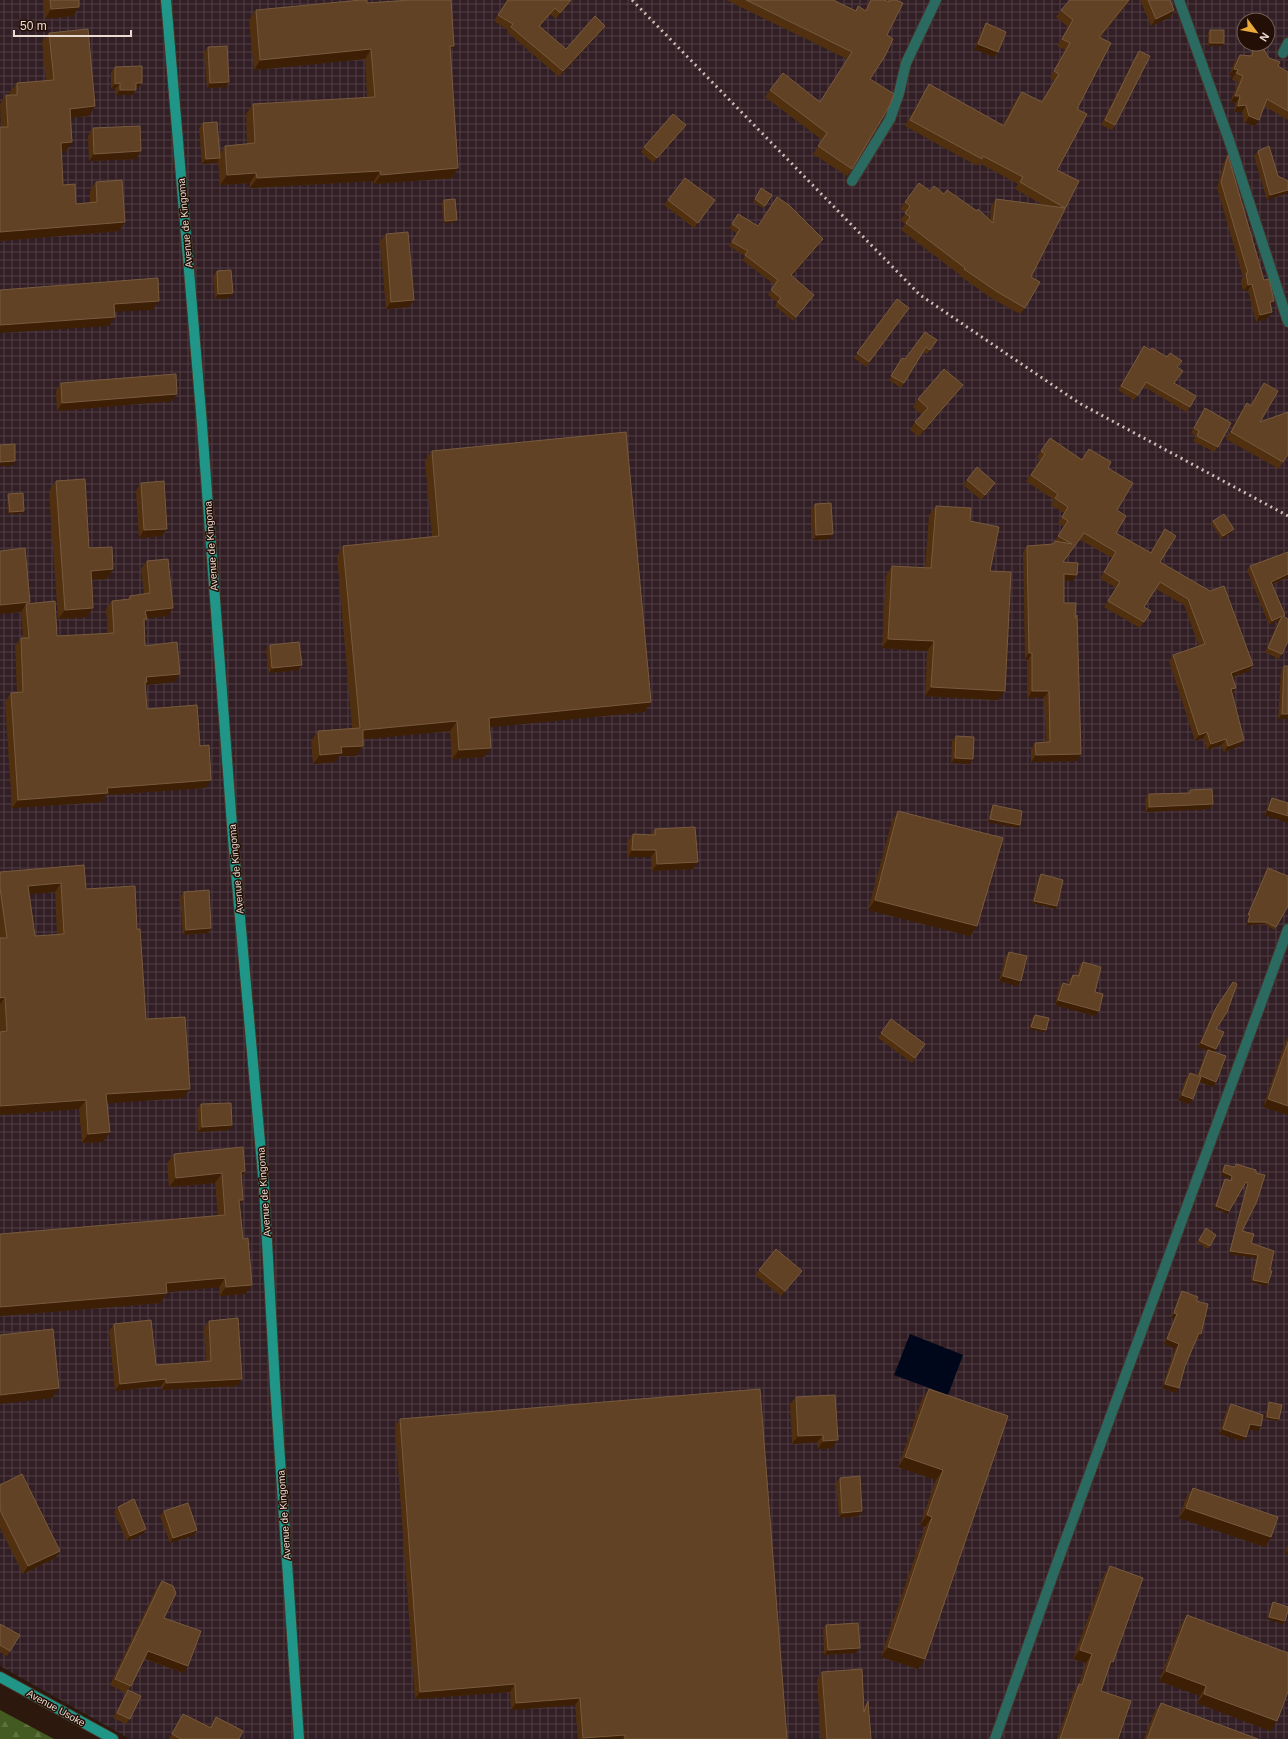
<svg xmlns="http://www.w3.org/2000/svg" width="1288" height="1739" viewBox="0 0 1288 1739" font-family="Helvetica,sans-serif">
	<defs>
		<pattern id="industrial-grid" width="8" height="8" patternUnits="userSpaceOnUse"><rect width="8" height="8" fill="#321f25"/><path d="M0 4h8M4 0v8" fill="none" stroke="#503f44"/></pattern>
		<pattern id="forest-firs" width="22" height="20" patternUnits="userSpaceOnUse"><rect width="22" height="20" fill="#435a20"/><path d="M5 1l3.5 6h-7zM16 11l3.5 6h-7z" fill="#5e7140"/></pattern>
	</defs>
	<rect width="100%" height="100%" fill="#2d180d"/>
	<path fill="url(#industrial-grid)" fill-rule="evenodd" d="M0,0H1288V1739H130L0,1666ZM1244,20H1268V44H1244Z"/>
	<polygon fill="url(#forest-firs)" points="0,1710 54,1739 0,1739"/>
	<polygon fill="#00071b" points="910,1334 963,1355 948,1395 894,1375"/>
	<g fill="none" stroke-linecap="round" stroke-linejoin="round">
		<defs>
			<g id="street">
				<polyline points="1179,0 1229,140 1288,322"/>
				<polyline points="1283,53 1288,43"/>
				<polyline points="852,181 890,119 899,93 906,63 936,0"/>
				<polyline points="995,1739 1056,1566 1288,929"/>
			</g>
			<g id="secondary">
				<polyline points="166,0 201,412 233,839 264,1187 275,1385 299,1739"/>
				<polyline points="0,1677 113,1739"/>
			</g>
		</defs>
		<use href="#street" stroke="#473329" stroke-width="12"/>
		<use href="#secondary" stroke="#473329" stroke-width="12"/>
		<use href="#street" stroke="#2b6a61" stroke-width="10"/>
		<use href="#secondary" stroke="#209688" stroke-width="10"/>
		<polyline stroke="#cdbdb5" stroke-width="3" stroke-dasharray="2 4" stroke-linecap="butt" points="632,0 920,295 1079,403 1288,516"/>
	</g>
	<g fill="#51300f" fill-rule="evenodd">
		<polygon points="43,0 79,0 79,7 73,16 45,19"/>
		<polygon points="507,0 571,0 556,19 550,14 540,26 566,49 601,31 559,77 507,32 508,30 494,21"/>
		<polygon points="726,0 833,0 855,11 858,6 865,10 870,0 885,0 888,1 889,0 896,0 887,35 870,79 852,169 847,176 813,154 822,140 765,97 770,90 820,102 847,59"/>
		<polygon points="1070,0 1130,0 1100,38 1077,109 1057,170 1079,181 1031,277 1025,308 1020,314 991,298 960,276 960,275 901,230 905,224 900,220 906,213 900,209 919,183 930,191 944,194 990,220 991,206 996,199 1043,205 1015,189 1018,184 979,163 977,166 905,126 929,84 1003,125 1017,98 1022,92 1041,102 1054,81 1050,78 1065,50 1057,46 1068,27 1056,17"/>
		<polygon points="1140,0 1170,0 1174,10 1170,17 1151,26"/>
		<polygon points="367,3 454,46 450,51 458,168 452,178 374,184 374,181 250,188 250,183 220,185 218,160 216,163 202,164 199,128 203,123 220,153 225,146 247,144 246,114 253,104 367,98 365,59 254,70 249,20 256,10"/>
		<polygon points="986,23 994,57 974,49 983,28"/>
		<polygon points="1210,30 1222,46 1208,46 1208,33"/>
		<polygon points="49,33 89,116 70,117 66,151 61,152 63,185 76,204 90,203 90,191 96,182 125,222 119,231 0,241 1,127 0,104 6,95 10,95 10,92 17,83 46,81 42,42"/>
		<polygon points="208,47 229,82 226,87 207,88 204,52"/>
		<polygon points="1253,50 1269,58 1278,66 1288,72 1288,120 1264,106 1255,126 1245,123 1242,112 1234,112 1236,103 1230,102 1238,82 1232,80 1233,77 1229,75 1235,61 1240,55 1249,56"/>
		<polygon points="1139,51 1115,125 1112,130 1101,125 1136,56"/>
		<polygon points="115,67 138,88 136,88 136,90 132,95 116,95 116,88 111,89 111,72"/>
		<polygon points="93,128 136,159 89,161 88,136"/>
		<polygon points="682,130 653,163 641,152 644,147"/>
		<polygon points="1258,151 1278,176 1288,181 1267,200 1254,156"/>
		<polygon points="1228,155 1271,306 1268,318 1256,322 1248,290 1243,291 1241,280 1243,277 1217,188 1224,162"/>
		<polygon points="685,178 715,200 694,228 664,205"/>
		<polygon points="761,188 772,195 763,208 753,202"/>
		<polygon points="444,200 455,222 443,223 442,203"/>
		<polygon points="738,214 758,226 820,243 791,276 814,295 793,321 775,306 777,302 768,295 775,285 742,260 745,256 729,246 736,233 729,228"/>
		<polygon points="386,234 414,300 409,307 386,309 380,241"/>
		<polygon points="217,271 233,293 229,298 215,299 213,276"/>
		<polygon points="897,299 909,308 866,367 854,358"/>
		<polygon points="937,340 927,354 923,351 901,388 889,380 902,358 905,359"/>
		<polygon points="1144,346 1177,367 1174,383 1190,407 1186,412 1143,386 1134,400 1118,390"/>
		<polygon points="61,383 172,401 57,411 56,391"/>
		<polygon points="1264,383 1260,422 1288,412 1288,458 1286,457 1279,469 1226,439 1242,410 1247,403 1250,406"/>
		<polygon points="957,392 919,437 910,430 915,422 922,415 913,407 918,399"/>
		<polygon points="1205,408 1218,447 1214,452 1193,441 1196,436 1191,433 1202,413"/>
		<polygon points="1050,438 1082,460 1089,449 1108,468 1117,510 1116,533 1150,553 1165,529 1160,562 1249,671 1233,677 1232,693 1240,746 1224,752 1221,745 1207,750 1203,738 1195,741 1169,661 1173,655 1199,646 1184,605 1156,589 1144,607 1144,622 1140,628 1104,607 1116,588 1100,578 1112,558 1079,539 1063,562 1073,581 1064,580 1064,603 1075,617 1081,754 1077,761 1031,762 1031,749 1035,743 1046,742 1044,697 1028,698 1028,660 1025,659 1023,552 1027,546 1053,544 1064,527 1058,523 1064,513 1051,505 1054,500 1026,481 1040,460 1037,457"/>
		<polygon points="432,451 651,702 644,712 490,727 484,757 452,759 450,731 363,739 363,746 356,756 339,756 335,762 313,764 311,741 318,731 352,728 337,556 343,546 432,537 425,461"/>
		<polygon points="967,480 992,488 981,500 963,485"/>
		<polygon points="56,481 89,548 113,569 107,579 92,580 93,608 87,617 58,619 49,491"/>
		<polygon points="141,483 162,536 139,538 136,491"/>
		<polygon points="8,494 22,513 8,514 7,497"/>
		<polygon points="815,504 829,539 813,540 811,509"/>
		<polygon points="936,506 970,521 990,571 998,700 925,696 927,651 882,648 886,576 892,566 925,568 929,515"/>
		<polygon points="1213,521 1232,532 1221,539 1211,523"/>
		<polygon points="0,551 30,602 28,604 57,636 108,634 106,609 112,601 128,599 130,596 144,594 141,569 147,561 168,616 147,618 144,623 145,646 174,682 145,685 147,709 200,746 205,788 106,795 102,802 12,808 5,702 11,693 17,693 15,646 21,638 23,638 21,612 0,614"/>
		<polygon points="1288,552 1288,577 1272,585 1284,616 1282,654 1279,659 1265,652 1279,620 1269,625 1247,570 1250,566"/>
		<polygon points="270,645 302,665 298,670 269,673 266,650"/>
		<polygon points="1284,666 1288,666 1288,719 1278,719 1281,671"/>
		<polygon points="956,736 970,764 951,763 952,741"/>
		<polygon points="1190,790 1209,809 1146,812 1145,799 1149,794 1188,793"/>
		<polygon points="1272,798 1288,803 1264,815 1269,803"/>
		<polygon points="993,805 1019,828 988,822 991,808"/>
		<polygon points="898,811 977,926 970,936 868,910 892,821"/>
		<polygon points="655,829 698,862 693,869 652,871 651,857 628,857 628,841 633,834 651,835"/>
		<path d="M84,865L86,889L137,929L146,1019L183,1098L107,1103L103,1142L82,1143L79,1109L0,1115V872ZM55,892L57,935L35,936L29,894Z"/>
		<polygon points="1268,868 1276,927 1275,930 1264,924 1246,925 1249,918 1247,917 1266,870"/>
		<polygon points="1041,874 1056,909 1032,903 1039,876"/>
		<polygon points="184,892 211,928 208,933 183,935 180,897"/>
		<polygon points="1009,952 1017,986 999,981 1005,957"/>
		<polygon points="1083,962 1095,992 1095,1016 1055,1005 1059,988 1063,983 1068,985 1069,980 1073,975 1077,976 1079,967"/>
		<polygon points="1233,982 1216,1029 1216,1049 1214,1052 1216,1082 1213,1087 1199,1082 1193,1099 1189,1104 1178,1100 1186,1078 1190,1073 1197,1075 1205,1055 1208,1051 1198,1047 1213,1012"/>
		<polygon points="1035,1015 1046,1030 1044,1032 1029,1029 1033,1017"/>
		<polygon points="891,1019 925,1044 912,1063 878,1038"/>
		<polygon points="1288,1037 1288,1115 1263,1107 1286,1040"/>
		<polygon points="201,1104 232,1125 229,1130 198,1132 197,1109"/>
		<polygon points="174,1154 245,1171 242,1177 240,1205 243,1239 252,1285 245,1294 220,1296 219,1287 167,1292 167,1293 161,1303 0,1316 218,1216 215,1183 169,1187 167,1163"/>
		<polygon points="1236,1164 1256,1170 1242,1231 1251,1243 1270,1270 1268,1283 1267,1286 1251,1282 1256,1258 1229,1254 1247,1185 1244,1184 1228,1214 1214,1208 1224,1182 1225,1179 1230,1181 1231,1179 1221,1175 1223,1167 1225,1165 1234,1167"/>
		<polygon points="1206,1228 1210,1246 1208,1249 1197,1242"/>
		<polygon points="759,1270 802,1271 781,1296 755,1275"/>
		<polygon points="1182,1291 1196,1301 1201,1334 1198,1339 1197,1338 1185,1366 1176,1393 1162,1388 1175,1349 1164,1344 1174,1319 1171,1318 1179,1296"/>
		<polygon points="209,1321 242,1379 237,1386 161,1390 161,1386 115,1391 109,1331 114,1324 156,1365 206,1361 204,1328"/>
		<polygon points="929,1389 1008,1416 925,1659 918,1669 881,1657 925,1527 920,1525 936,1480 898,1467 922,1399"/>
		<polygon points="796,1397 832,1448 818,1449 817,1442 792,1444 790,1404"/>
		<polygon points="1269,1402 1279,1419 1278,1421 1265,1419 1268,1404"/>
		<polygon points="1231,1404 1258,1431 1248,1429 1246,1437 1243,1441 1219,1434 1227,1409"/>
		<polygon points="400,1419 787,1739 578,1739 575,1705 511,1710 510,1692 415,1699 395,1426"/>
		<polygon points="840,1478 862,1511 859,1516 839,1518 836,1483"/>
		<polygon points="0,1485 55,1558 23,1574 0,1528"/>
		<polygon points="1193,1488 1271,1537 1265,1547 1179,1518 1186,1498"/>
		<polygon points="118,1507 146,1529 143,1534 127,1541 114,1512"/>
		<polygon points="164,1511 197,1530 194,1535 170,1543 160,1516"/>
		<polygon points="1288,1544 1288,1555 1285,1554"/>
		<polygon points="1110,1566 1109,1668 1101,1691 1118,1739 1057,1739 1073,1693 1079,1684 1086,1663 1073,1659 1104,1575"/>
		<polygon points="162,1581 164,1618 188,1666 184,1673 144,1659 131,1686 128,1690 130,1719 126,1724 113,1718 126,1693 110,1685 157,1587"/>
		<polygon points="1273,1602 1285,1621 1283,1624 1267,1619 1271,1605"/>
		<polygon points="1187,1615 1277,1721 1270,1731 1197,1703 1200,1696 1159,1681 1181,1625"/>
		<polygon points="0,1624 10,1651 7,1656 0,1652"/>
		<polygon points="826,1625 856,1653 824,1655 823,1630"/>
		<polygon points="822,1672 864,1707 868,1701 871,1739 821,1739 817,1680"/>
		<polygon points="1161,1703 1258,1739 1144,1739 1154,1713"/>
		<polygon points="183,1714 209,1727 216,1717 239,1739 169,1739 178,1721"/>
	</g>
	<g fill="#3c1f05">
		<polygon points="571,0 568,5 556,19 560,13"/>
		<polygon points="1129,0 1130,0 1094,44 1099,37"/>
		<polygon points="79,7 73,16 45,19 51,9"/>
		<polygon points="1174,10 1170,17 1151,26 1156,19"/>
		<polygon points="605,26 601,31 559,77 563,71"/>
		<polygon points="1210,43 1224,43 1222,46 1208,46"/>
		<polygon points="978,44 998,52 994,57 974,49"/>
		<polygon points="450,46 454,46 447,55"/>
		<polygon points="371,49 365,59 254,70 260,60"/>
		<polygon points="1234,69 1238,70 1233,77 1229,75"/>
		<polygon points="229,82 226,87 207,88 210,83"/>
		<polygon points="120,83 116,88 111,89 115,84"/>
		<polygon points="136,83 142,83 138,88 133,88"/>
		<polygon points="120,90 136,90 132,95 116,95"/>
		<polygon points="1235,96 1240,96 1236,103 1230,102"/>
		<polygon points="1246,105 1242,112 1234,112 1238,106"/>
		<polygon points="95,106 89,116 63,118 70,109"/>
		<polygon points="1249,116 1259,120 1255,126 1245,123"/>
		<polygon points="686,125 682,130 653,163 657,158"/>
		<polygon points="72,142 66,151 54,152 61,143"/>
		<polygon points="141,151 136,159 89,161 94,154"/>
		<polygon points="220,158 216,163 202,164 206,159"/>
		<polygon points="458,168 452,178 374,184 381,175"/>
		<polygon points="380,171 374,181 250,188 257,178"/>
		<polygon points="256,173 250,183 220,185 227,175"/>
		<polygon points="1288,190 1288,193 1267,200 1270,195"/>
		<polygon points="457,220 455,222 443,223 445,221"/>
		<polygon points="125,222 119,231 0,241 0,232"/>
		<polygon points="823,239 820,243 788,280 791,275"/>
		<polygon points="1252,284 1248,290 1243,291 1248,285"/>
		<polygon points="233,293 229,298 215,299 218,294"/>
		<polygon points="414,300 409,307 386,309 391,302"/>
		<polygon points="159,301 153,310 108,312 114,304"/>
		<polygon points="1274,301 1270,307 1270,302"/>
		<polygon points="1272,312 1268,318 1256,322 1260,315"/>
		<polygon points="115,317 109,326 0,333 0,325"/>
		<polygon points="963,385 957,392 919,437 924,430"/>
		<polygon points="177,394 172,401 57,411 62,403"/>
		<polygon points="15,461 12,466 0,466 0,462"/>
		<polygon points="24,511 22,513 8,514 10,512"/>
		<polygon points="167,529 162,536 139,538 144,530"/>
		<polygon points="1234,529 1232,532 1221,539 1223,536"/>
		<polygon points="833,534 829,539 813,540 816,535"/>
		<polygon points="113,569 107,579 84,580 91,571"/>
		<polygon points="1064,574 1077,575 1073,581 1059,580"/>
		<polygon points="1288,574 1288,577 1268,586 1271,582"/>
		<polygon points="30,602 27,606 26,604 21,612 0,614 0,605"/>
		<polygon points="93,608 87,617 58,619 65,610"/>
		<polygon points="173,608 168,616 140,619 145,611"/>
		<polygon points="1282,616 1279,620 1269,625 1272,621"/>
		<polygon points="888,639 934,641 927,651 882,648"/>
		<polygon points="1029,653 1032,653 1028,660 1025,659"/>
		<polygon points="302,665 298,670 269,673 272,668"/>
		<polygon points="1253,665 1249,671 1227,679 1231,673"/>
		<polygon points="180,674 174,682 145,685 146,677"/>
		<polygon points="931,687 1005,691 998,700 925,696"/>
		<polygon points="1236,688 1232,694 1231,689"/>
		<polygon points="1032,691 1049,691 1044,697 1028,698"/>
		<polygon points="651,702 644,712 483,728 489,718"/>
		<polygon points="1282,714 1288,714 1288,719 1278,719"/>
		<polygon points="457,721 450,731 356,740 363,730"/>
		<polygon points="1207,732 1203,738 1195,741 1199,735"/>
		<polygon points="1226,739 1221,745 1207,750 1211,744"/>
		<polygon points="1244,740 1240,746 1224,752 1228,746"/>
		<polygon points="363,746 356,756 339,756 335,762 313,764 320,755 341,747"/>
		<polygon points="491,748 484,757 452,759 459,750"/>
		<polygon points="1081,754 1077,761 1031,762 1036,755"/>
		<polygon points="955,758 973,759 970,764 951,763"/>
		<polygon points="211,780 205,788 106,795 102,802 12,808 18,800 107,788"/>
		<polygon points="1213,804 1209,809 1146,812 1149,807"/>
		<polygon points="1268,810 1288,816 1288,823 1264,815"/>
		<polygon points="990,819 1020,825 1019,828 988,822"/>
		<polygon points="632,850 656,850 651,857 628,857"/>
		<polygon points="698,862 693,869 652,871 657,864"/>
		<polygon points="61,883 55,892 21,895 28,886"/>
		<polygon points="875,900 977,926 970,936 868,910"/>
		<polygon points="1034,901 1057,906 1056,909 1032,903"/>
		<polygon points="1248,915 1250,915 1249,918 1247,917"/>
		<polygon points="1248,922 1266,922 1264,924 1246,925"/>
		<polygon points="211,928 208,933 183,935 186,930"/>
		<polygon points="1003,976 1021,981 1017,986 999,981"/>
		<polygon points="5,997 0,1004 0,998"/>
		<polygon points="1058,1000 1099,1011 1095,1016 1055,1005"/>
		<polygon points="1031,1027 1046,1030 1044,1032 1029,1029"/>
		<polygon points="1201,1043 1216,1049 1213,1053 1198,1047"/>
		<polygon points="1199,1075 1216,1082 1213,1087 1195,1080"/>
		<polygon points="190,1089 183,1098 100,1104 106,1094"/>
		<polygon points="1182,1095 1193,1099 1189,1104 1178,1100"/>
		<polygon points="1268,1099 1288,1106 1288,1115 1263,1107"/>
		<polygon points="86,1100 79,1109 0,1115 0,1106"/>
		<polygon points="232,1125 229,1130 198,1132 202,1127"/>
		<polygon points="110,1132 103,1142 82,1143 88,1134"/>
		<polygon points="245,1171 239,1181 241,1172"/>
		<polygon points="1223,1172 1232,1176 1231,1179 1221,1175"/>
		<polygon points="222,1173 215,1183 169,1187 176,1178"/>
		<polygon points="1246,1182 1248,1183 1247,1185 1244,1184"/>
		<polygon points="239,1200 243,1200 237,1209"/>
		<polygon points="1216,1206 1229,1211 1228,1214 1214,1208"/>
		<polygon points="1230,1251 1258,1255 1256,1258 1229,1254"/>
		<polygon points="225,1278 219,1287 160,1293 166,1283"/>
		<polygon points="1253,1280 1268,1283 1267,1286 1251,1282"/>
		<polygon points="252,1285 245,1294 220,1296 226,1287"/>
		<polygon points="167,1293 161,1303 0,1316 0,1307"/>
		<polygon points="1174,1313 1177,1314 1174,1319 1171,1318"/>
		<polygon points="1199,1333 1201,1334 1198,1339 1195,1338"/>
		<polygon points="1167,1339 1179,1344 1175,1349 1164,1344"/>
		<polygon points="166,1379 161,1386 115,1391 120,1384"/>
		<polygon points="242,1379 237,1386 161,1390 166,1383"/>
		<polygon points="1165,1384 1179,1388 1176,1393 1162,1388"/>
		<polygon points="59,1388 52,1398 0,1404 0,1395"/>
		<polygon points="1267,1417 1279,1419 1278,1421 1265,1419"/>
		<polygon points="1250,1424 1261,1426 1258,1431 1247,1429"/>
		<polygon points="1223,1429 1246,1437 1243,1441 1219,1434"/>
		<polygon points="823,1435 817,1442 792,1444 798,1436"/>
		<polygon points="838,1440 832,1448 818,1449 823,1441"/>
		<polygon points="905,1457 943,1470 936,1480 898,1467"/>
		<polygon points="1186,1508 1271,1537 1265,1547 1179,1518"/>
		<polygon points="862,1511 859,1516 839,1518 842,1513"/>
		<polygon points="927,1515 932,1517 925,1527 920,1525"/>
		<polygon points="146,1529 143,1534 127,1541 130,1536"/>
		<polygon points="197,1530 194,1535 170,1543 173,1538"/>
		<polygon points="1288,1550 1288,1555 1285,1554"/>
		<polygon points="60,1551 55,1558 23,1574 28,1566"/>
		<polygon points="1269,1617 1285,1621 1283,1624 1267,1619"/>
		<polygon points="888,1647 925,1659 918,1669 881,1657"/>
		<polygon points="860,1648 856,1653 824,1655 828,1650"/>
		<polygon points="1080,1650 1092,1654 1086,1663 1073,1659"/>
		<polygon points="148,1651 188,1666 184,1673 143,1658"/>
		<polygon points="1111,1661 1113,1662 1107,1671"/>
		<polygon points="1166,1671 1206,1686 1200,1696 1159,1681"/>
		<polygon points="515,1684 510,1692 415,1699 420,1692"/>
		<polygon points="1204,1694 1277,1721 1270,1731 1197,1703"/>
		<polygon points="580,1698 575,1705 511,1710 516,1703"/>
		<polygon points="625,1735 622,1739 583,1739 583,1738"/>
	</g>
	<g fill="#624224" stroke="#775a3f" fill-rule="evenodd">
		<polygon points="50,0 79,0 79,7 51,9"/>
		<polygon points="361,0 367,0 367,3 410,0 451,0 454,46 450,46 458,168 381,175 380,171 257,178 256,173 227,175 225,146 255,143 253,104 375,97 371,49 260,60 256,10"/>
		<polygon points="508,0 571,0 560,13 555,8 539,26 566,49 595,16 605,26 563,71 511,27 513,24 498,15"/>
		<polygon points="746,0 833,0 856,11 858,6 866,11 871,0 885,0 889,2 889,0 896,0 903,3 887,35 893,39 885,56 870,79 894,94 890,105 852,169 818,146 827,133 770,90 783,73 820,102 852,52"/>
		<polygon points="1070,0 1129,0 1099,37 1111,43 1077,109 1087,114 1057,170 1079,181 1031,277 1040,282 1025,308 996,291 964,269 965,268 906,223 910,217 905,213 910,206 905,202 919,183 930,191 934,186 944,194 947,190 977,211 978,209 993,223 996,199 1065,208 1020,182 1023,177 983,156 982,159 910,120 929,84 1004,126 1022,92 1042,102 1059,74 1054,71 1070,43 1062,39 1073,20 1061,10"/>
		<polygon points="1148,0 1170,0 1174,10 1156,19"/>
		<polygon points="986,23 1006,32 998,52 978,44"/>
		<polygon points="88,29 95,106 70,109 72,142 61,143 63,185 75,184 76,204 97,202 96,182 122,180 125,222 0,232 0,127 8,127 6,95 17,95 17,83 54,80 49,33"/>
		<rect x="1210" y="30" width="14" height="13"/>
		<polygon points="227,46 229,82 210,83 208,47"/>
		<polygon points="1263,48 1269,58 1280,62 1278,66 1288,72 1288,111 1267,99 1259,120 1249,116 1246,105 1238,106 1240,96 1235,96 1243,76 1236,73 1238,70 1234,69 1240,55 1252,56 1253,50"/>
		<polygon points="1139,51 1150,56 1115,125 1105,120"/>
		<polygon points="142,66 142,83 136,83 136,90 120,90 120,83 115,84 115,67"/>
		<polygon points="673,114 686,125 657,158 644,147"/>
		<polygon points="217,122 220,158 206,159 203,123"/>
		<polygon points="140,126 141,151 94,154 93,128"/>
		<polygon points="1269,146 1278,176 1288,181 1288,190 1270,195 1258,151"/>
		<polygon points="1228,155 1264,280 1269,279 1274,301 1270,302 1272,312 1260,315 1252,284 1248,285 1246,273 1248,273 1221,182"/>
		<polygon points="685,178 715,200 698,223 668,200"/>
		<polygon points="761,188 772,195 765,206 755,199"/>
		<polygon points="777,197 789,205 823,239 791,275 814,295 796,317 778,302 781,298 771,290 778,280 745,255 748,251 732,242 740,229 732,224 738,214 758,226"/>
		<polygon points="455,199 457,220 445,221 444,200"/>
		<polygon points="408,232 414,300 391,302 386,234"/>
		<polygon points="231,270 233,293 218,294 217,271"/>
		<polygon points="158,278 159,301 114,304 115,317 0,325 0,290"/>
		<polygon points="897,299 909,308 869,362 857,353"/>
		<polygon points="925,332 937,340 930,350 926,347 904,383 891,376 902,358 905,359"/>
		<polygon points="1144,346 1150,350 1152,348 1167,357 1170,353 1182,361 1177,367 1183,371 1174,383 1196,396 1190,407 1146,382 1138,395 1121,386"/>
		<polygon points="944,369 963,385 924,430 915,422 928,408 918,399"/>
		<polygon points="176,374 177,394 62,403 61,383"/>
		<polygon points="1264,383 1278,391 1260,422 1288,412 1288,454 1283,462 1231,432 1247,403 1251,406"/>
		<polygon points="1205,408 1231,423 1218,447 1197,436 1199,431 1194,428"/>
		<polygon points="626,432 651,702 489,718 491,748 459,750 457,721 363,730 363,746 341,747 342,753 320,755 318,731 360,728 343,546 439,536 432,451"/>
		<polygon points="1050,438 1082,460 1089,449 1111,462 1108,468 1133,483 1117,510 1126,516 1116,533 1151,553 1165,529 1176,536 1160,562 1210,591 1224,586 1253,665 1231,673 1236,688 1231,689 1244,740 1228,746 1226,739 1211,744 1207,732 1199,735 1173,655 1205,644 1188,599 1160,582 1144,607 1151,611 1144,622 1108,601 1120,582 1104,572 1116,552 1084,533 1063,562 1078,563 1077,575 1064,574 1064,603 1076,603 1075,618 1077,615 1081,754 1036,755 1035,743 1050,742 1049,691 1032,691 1032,653 1029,653 1027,546 1053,544 1055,541 1072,544 1058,536 1068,521 1062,517 1068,507 1055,498 1058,494 1031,475 1045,454 1041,451"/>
		<polygon points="15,444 15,461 0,462 0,445"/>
		<polygon points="977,467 995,483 985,495 967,480"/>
		<polygon points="85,479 89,548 112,547 113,569 91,571 93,608 65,610 56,481"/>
		<polygon points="164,481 167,529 144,530 141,483"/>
		<polygon points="23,493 24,511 10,512 8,494"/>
		<polygon points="831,503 833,534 816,535 815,504"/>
		<polygon points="936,506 971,508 970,521 999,527 990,571 1011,572 1005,691 931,687 934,641 888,639 892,566 931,568"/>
		<polygon points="1224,514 1234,529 1223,536 1213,521"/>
		<polygon points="25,548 30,602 0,605 0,551"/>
		<polygon points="1288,552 1288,574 1271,582 1285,615 1283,616 1288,619 1288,641 1282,654 1268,648 1282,616 1272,621 1250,566"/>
		<polygon points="168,559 173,608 145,611 147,619 144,619 145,646 177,642 180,674 146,677 147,682 145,682 147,709 197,705 200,746 209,745 211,780 107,788 108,793 18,800 11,693 23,692 21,638 29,638 26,604 55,601 57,636 114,633 112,601 130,599 130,596 150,593 147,561"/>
		<polygon points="299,642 302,665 272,668 270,645"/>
		<polygon points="1284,666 1288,666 1288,714 1282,714"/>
		<polygon points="956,736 974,737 973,759 955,758"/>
		<polygon points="1212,789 1213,804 1149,807 1149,794 1190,793 1190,790"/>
		<polygon points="1272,798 1288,803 1288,816 1268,810"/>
		<polygon points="993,805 1022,811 1020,825 990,819"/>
		<polygon points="898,811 1003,838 977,926 875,900"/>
		<polygon points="695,827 698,862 657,864 656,850 632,850 633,834 655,835 655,829"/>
		<path d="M84,865L86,889L135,886L137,929H140L146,1019L185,1017L190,1089L106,1094L110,1132L88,1134L86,1100L0,1106V1032L7,1031L5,997L0,998V938H7L0,888V872ZM61,883L64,934L35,936L28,886Z"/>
		<polygon points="1268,868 1288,876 1288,906 1276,927 1266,922 1248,922 1250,915 1248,915"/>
		<polygon points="1041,874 1063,880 1057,906 1034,901"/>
		<polygon points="209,890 211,928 186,930 184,892"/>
		<polygon points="1009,952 1027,956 1021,981 1003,976"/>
		<polygon points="1083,962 1101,967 1095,992 1103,994 1099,1011 1058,1000 1063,983 1070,985 1073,975 1079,976"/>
		<polygon points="1233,982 1237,984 1227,1012 1216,1029 1224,1032 1216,1049 1201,1043 1216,1008"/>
		<polygon points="1035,1015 1049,1018 1046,1030 1031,1027"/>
		<polygon points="891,1019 925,1044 915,1058 881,1033"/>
		<polygon points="1288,1042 1288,1106 1268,1099"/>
		<polygon points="1208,1050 1226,1056 1216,1082 1199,1075"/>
		<polygon points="1190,1073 1201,1077 1193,1099 1182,1095"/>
		<polygon points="231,1103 232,1125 202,1127 201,1104"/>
		<polygon points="243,1147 245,1171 241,1172 243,1200 239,1200 243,1239 248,1238 252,1285 226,1287 225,1278 166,1283 167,1293 0,1307 0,1234 225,1215 222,1173 176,1178 174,1154"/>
		<polygon points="1236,1164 1256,1170 1256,1173 1265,1175 1257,1201 1242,1231 1254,1234 1251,1243 1274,1251 1270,1270 1272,1271 1268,1283 1253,1280 1258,1255 1230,1251 1248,1183 1246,1182 1229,1211 1216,1206 1225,1179 1231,1181 1232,1176 1223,1172 1225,1165 1235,1167"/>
		<polygon points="1206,1228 1216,1235 1210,1246 1199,1240"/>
		<polygon points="776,1249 802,1271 785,1291 759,1270"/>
		<polygon points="1182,1291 1198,1297 1196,1301 1208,1304 1201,1334 1199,1333 1185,1366 1179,1388 1165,1384 1179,1344 1167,1339 1177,1314 1174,1313"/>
		<polygon points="238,1318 242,1379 166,1383 166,1379 120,1384 114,1324 151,1320 156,1365 211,1361 209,1321"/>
		<polygon points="53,1329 59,1388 0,1395 0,1335"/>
		<polygon points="760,1389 787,1739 625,1739 625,1735 583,1738 580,1698 516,1703 515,1684 420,1692 400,1419"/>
		<polygon points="929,1389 1008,1416 925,1659 888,1647 932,1517 927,1515 943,1470 905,1457"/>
		<polygon points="835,1395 838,1440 823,1441 823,1435 798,1436 796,1397"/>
		<polygon points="1269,1402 1282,1405 1279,1419 1267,1417"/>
		<polygon points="1231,1404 1263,1415 1261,1426 1250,1424 1246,1437 1223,1429"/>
		<polygon points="22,1474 60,1551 28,1566 0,1510 0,1485"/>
		<polygon points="860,1476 862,1511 842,1513 840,1478"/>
		<polygon points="1193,1488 1278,1517 1271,1537 1186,1508"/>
		<polygon points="134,1499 146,1529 130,1536 118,1507"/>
		<polygon points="188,1503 197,1530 173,1538 164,1511"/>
		<polygon points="1110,1566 1143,1578 1113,1662 1111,1661 1101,1691 1131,1701 1118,1739 1060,1739 1079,1684 1082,1685 1092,1654 1080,1650"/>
		<polygon points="162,1581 173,1586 176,1593 164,1618 201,1631 188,1666 148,1651 131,1686 115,1679"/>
		<polygon points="1273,1602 1288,1607 1288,1611 1285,1621 1269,1617"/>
		<polygon points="1187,1615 1288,1653 1288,1692 1277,1721 1204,1694 1206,1686 1166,1671"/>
		<polygon points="858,1623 860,1648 828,1650 826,1625"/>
		<polygon points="0,1624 20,1635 10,1651 0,1645"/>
		<polygon points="862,1669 864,1712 868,1701 871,1739 827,1739 822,1672"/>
		<polygon points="128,1690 141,1696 130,1719 117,1713"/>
		<polygon points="1161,1703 1258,1739 1147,1739"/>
		<polygon points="183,1714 211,1728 216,1717 243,1731 239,1739 181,1739 172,1734"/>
	</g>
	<g text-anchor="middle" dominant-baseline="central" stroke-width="3" stroke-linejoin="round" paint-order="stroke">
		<g font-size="10" fill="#e9dad2" stroke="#230f05">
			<text transform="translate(185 223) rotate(-95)">Avenue de Kingoma</text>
			<text transform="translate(211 546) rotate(-94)">Avenue de Kingoma</text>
			<text transform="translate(236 869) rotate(-95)">Avenue de Kingoma</text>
			<text transform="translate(264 1192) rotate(-94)">Avenue de Kingoma</text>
			<text transform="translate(284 1515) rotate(-94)">Avenue de Kingoma</text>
			<text transform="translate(56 1708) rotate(29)">Avenue Usoke</text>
		</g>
	</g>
	<g transform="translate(1256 32) rotate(122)"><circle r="19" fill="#230f05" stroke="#726057"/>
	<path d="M0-3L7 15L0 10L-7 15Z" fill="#eaaa39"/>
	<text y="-6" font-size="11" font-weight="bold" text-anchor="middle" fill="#e9dad2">N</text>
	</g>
	<path d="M14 30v6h117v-6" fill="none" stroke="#e9dad2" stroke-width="2"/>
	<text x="20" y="30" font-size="12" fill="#e9dad2" stroke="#230f05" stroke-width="3" paint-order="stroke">50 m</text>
</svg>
